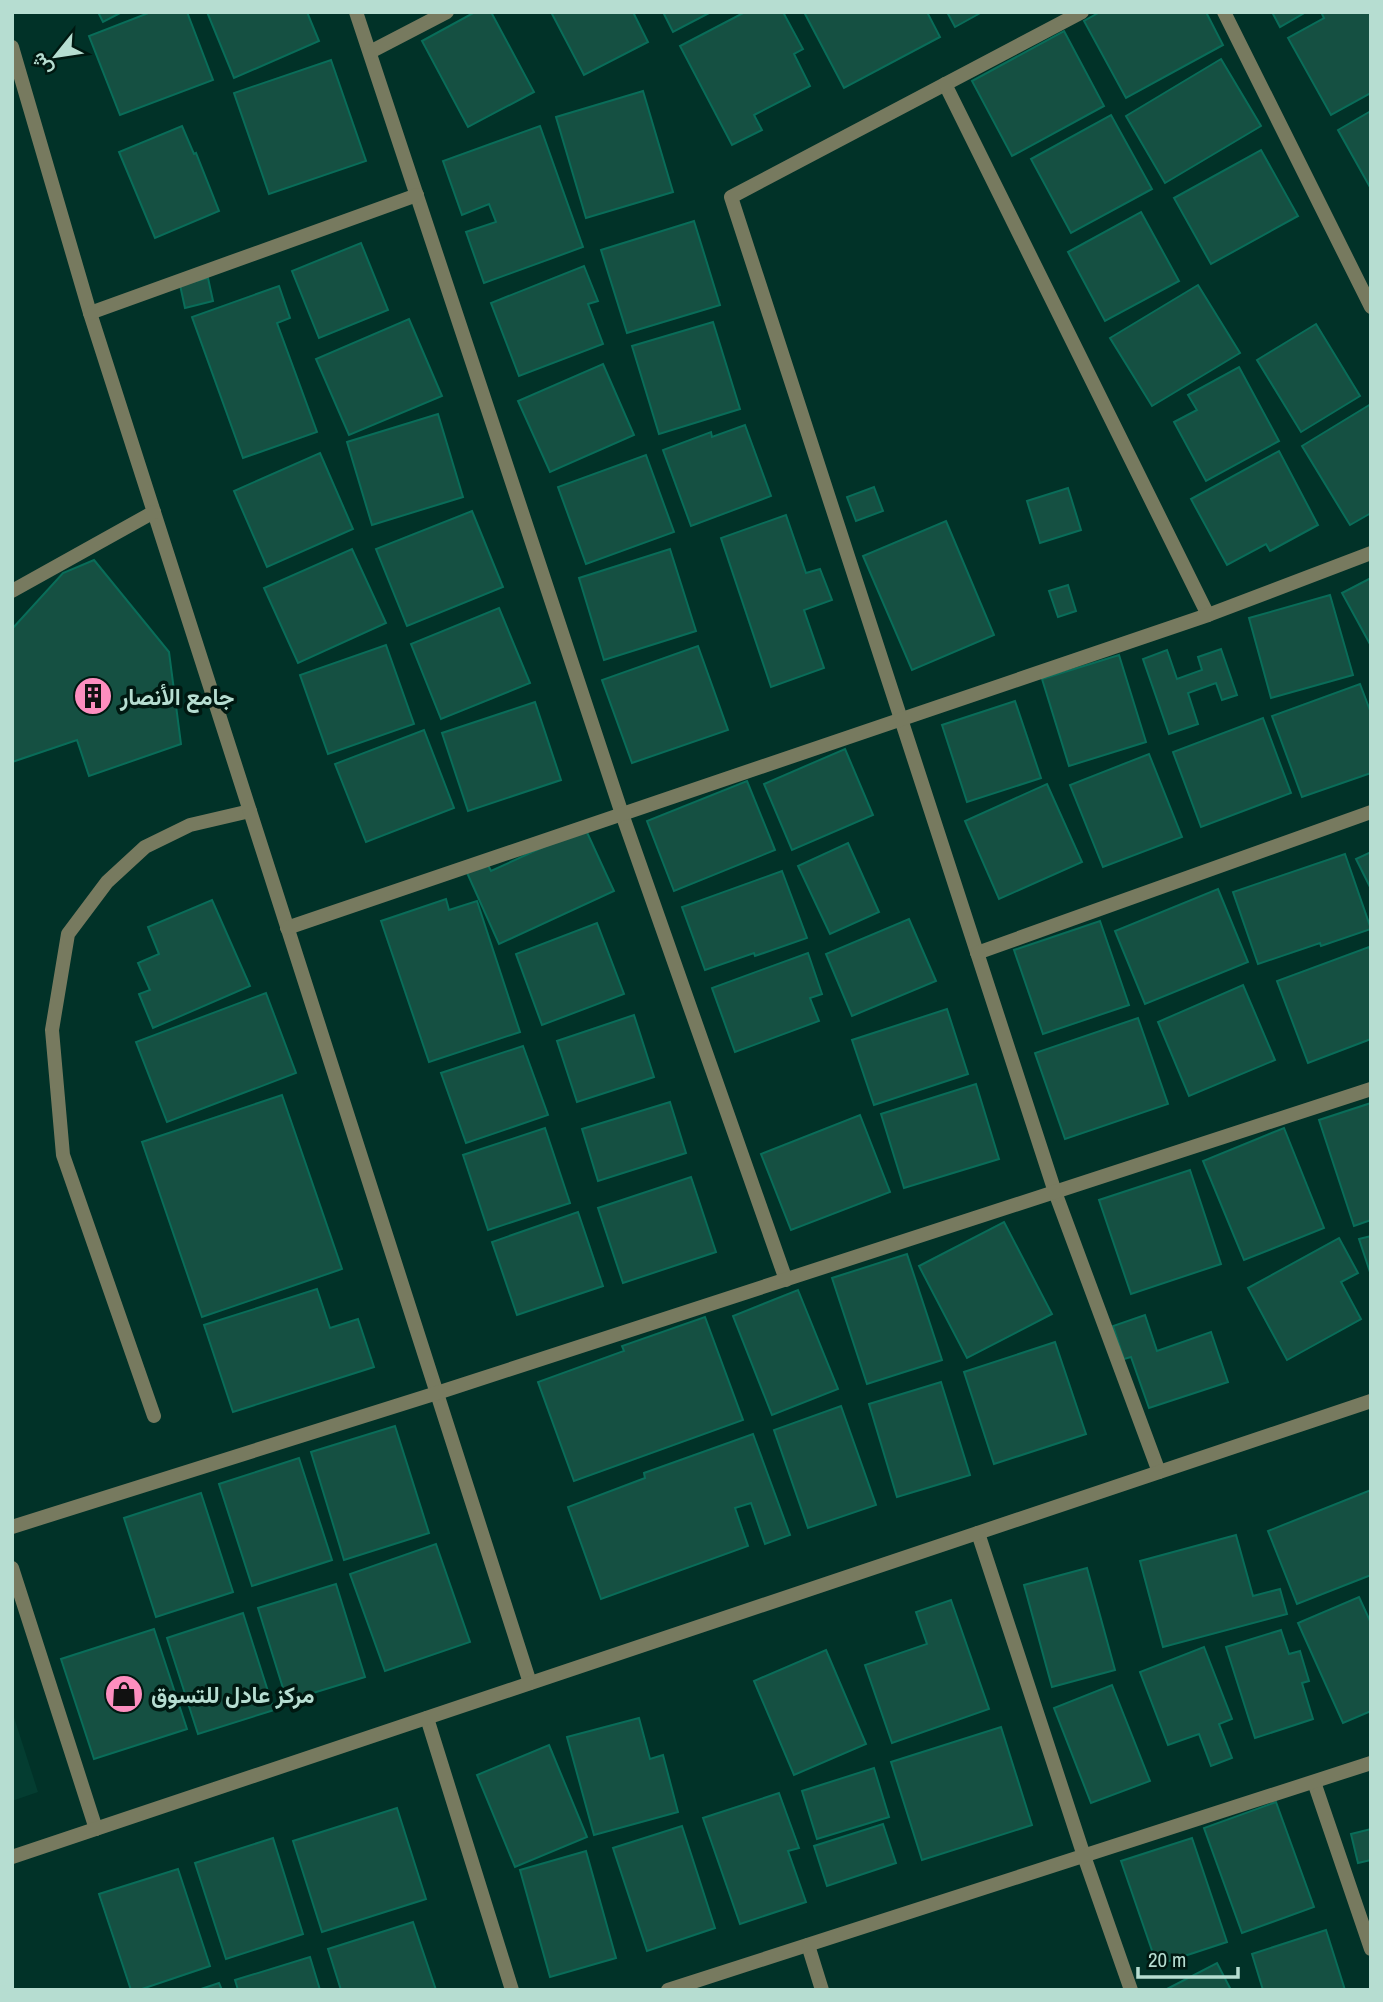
<svg xmlns="http://www.w3.org/2000/svg" width="1383" height="2002" viewBox="0 0 1383 2002" font-family="'Archivo Narrow',Vazirmatn,sans-serif">
	<rect width="100%" height="100%" fill="#013228"/>
	<polygon fill="#043d31" points="12,1711 38,1792 12,1801"/>
	<g fill="#155042" stroke="#096d59" stroke-width="2">
		<polygon points="98,12 122,12 103,22"/>
		<polygon points="151,12 187,12 213,80 120,115 89,36"/>
		<polygon points="207,12 307,12 319,41 234,78"/>
		<polygon points="475,12 491,12 534,92 468,127 422,41"/>
		<polygon points="551,12 633,12 648,42 584,75"/>
		<polygon points="663,12 711,12 673,32"/>
		<polygon points="745,12 783,12 803,49 794,54 810,86 754,115 762,130 732,145 680,46"/>
		<polygon points="804,12 927,12 940,37 844,88"/>
		<polygon points="947,12 982,12 955,27"/>
		<polygon points="1100,12 1206,12 1223,45 1126,98 1084,21"/>
		<polygon points="1272,12 1306,12 1280,27"/>
		<polygon points="1321,12 1371,12 1371,93 1331,115 1288,38 1324,18"/>
		<polygon points="1064,31 1104,106 1012,156 972,81"/>
		<polygon points="1221,59 1261,126 1165,183 1126,116"/>
		<polygon points="331,60 366,161 269,194 234,93"/>
		<polygon points="643,91 673,192 586,218 556,117"/>
		<polygon points="1371,111 1371,189 1338,130"/>
		<polygon points="1111,115 1152,189 1071,233 1031,159"/>
		<polygon points="182,126 194,154 196,153 219,211 155,238 119,152"/>
		<polygon points="540,126 583,247 484,283 466,232 496,222 489,204 462,215 443,161"/>
		<polygon points="1261,150 1298,216 1211,264 1174,198"/>
		<polygon points="1141,212 1179,281 1105,321 1068,252"/>
		<polygon points="694,221 720,305 627,333 601,250"/>
		<polygon points="361,243 388,310 319,338 292,271"/>
		<polygon points="584,266 598,301 588,304 603,344 519,376 491,303"/>
		<polygon points="208,278 213,301 185,308 180,285"/>
		<polygon points="1198,285 1240,353 1152,406 1110,338"/>
		<polygon points="279,286 290,318 277,323 317,432 243,458 192,317"/>
		<polygon points="409,319 442,396 349,435 316,359"/>
		<polygon points="713,322 740,409 659,434 632,346"/>
		<polygon points="1316,324 1360,396 1301,432 1257,360"/>
		<polygon points="603,364 634,435 550,472 518,401"/>
		<polygon points="1239,367 1279,441 1206,481 1174,422 1197,410 1188,395"/>
		<polygon points="1371,404 1371,513 1350,525 1302,446"/>
		<polygon points="438,414 463,497 372,525 347,442"/>
		<polygon points="745,425 771,496 691,526 663,450 711,432 712,437"/>
		<polygon points="1279,451 1318,525 1270,551 1266,544 1227,565 1191,499"/>
		<polygon points="320,453 353,529 267,567 234,491"/>
		<polygon points="646,455 674,532 586,564 558,487"/>
		<polygon points="874,487 883,511 856,521 847,497"/>
		<polygon points="1068,488 1081,530 1040,543 1027,501"/>
		<polygon points="472,511 503,587 407,626 376,549"/>
		<polygon points="786,515 806,573 820,569 832,600 804,610 824,668 771,687 721,538"/>
		<polygon points="946,521 994,635 912,670 863,556"/>
		<polygon points="352,549 386,623 298,663 264,588"/>
		<polygon points="670,549 696,631 604,660 579,578"/>
		<polygon points="94,560 169,652 181,744 89,776 77,740 12,762 12,629 63,573"/>
		<polygon points="1371,578 1371,646 1342,593"/>
		<polygon points="1068,585 1076,611 1058,617 1049,591"/>
		<polygon points="1330,595 1353,675 1271,698 1249,618"/>
		<polygon points="499,608 530,683 441,719 411,644"/>
		<polygon points="386,645 414,724 328,754 300,675"/>
		<polygon points="698,646 728,730 632,763 602,680"/>
		<polygon points="1221,649 1237,695 1222,700 1216,683 1188,693 1198,724 1169,734 1143,659 1167,650 1177,679 1202,670 1198,657"/>
		<polygon points="1119,655 1146,742 1069,766 1042,679"/>
		<polygon points="1360,684 1371,713 1371,773 1302,797 1272,716"/>
		<polygon points="1015,701 1041,778 967,802 942,725"/>
		<polygon points="535,702 561,780 468,811 442,733"/>
		<polygon points="1263,718 1291,793 1201,827 1173,752"/>
		<polygon points="424,730 454,808 366,842 335,764"/>
		<polygon points="845,749 873,815 792,850 764,784"/>
		<polygon points="1149,754 1182,837 1103,867 1070,785"/>
		<polygon points="747,781 775,850 674,891 647,821"/>
		<polygon points="1047,784 1082,862 999,899 965,821"/>
		<polygon points="585,828 614,891 499,944 464,866 484,857 491,871"/>
		<polygon points="848,843 879,912 830,934 798,866"/>
		<polygon points="1371,852 1371,889 1356,859"/>
		<polygon points="1345,854 1371,929 1321,946 1320,943 1258,964 1233,892"/>
		<polygon points="782,871 807,938 755,956 754,953 705,970 682,907"/>
		<polygon points="1218,889 1248,962 1145,1004 1115,931"/>
		<polygon points="446,899 449,910 477,901 520,1032 429,1062 381,921"/>
		<polygon points="212,900 250,986 153,1028 139,994 150,990 138,963 159,954 148,927"/>
		<polygon points="909,919 936,981 852,1016 826,954"/>
		<polygon points="1100,921 1129,1005 1043,1034 1014,950"/>
		<polygon points="597,923 624,994 542,1025 516,954"/>
		<polygon points="1369,947 1371,953 1371,1039 1308,1063 1277,981"/>
		<polygon points="808,953 822,994 810,998 819,1021 735,1052 712,988"/>
		<polygon points="1243,985 1275,1060 1189,1096 1158,1022"/>
		<polygon points="266,993 296,1073 167,1122 136,1042"/>
		<polygon points="947,1009 968,1074 874,1105 852,1040"/>
		<polygon points="634,1015 654,1077 577,1102 557,1041"/>
		<polygon points="1138,1018 1168,1104 1065,1139 1035,1053"/>
		<polygon points="523,1046 548,1115 466,1143 441,1073"/>
		<polygon points="976,1084 999,1159 904,1188 881,1114"/>
		<polygon points="282,1095 342,1269 202,1317 142,1142"/>
		<polygon points="670,1102 686,1153 598,1181 582,1129"/>
		<polygon points="1371,1103 1371,1220 1354,1226 1319,1120"/>
		<polygon points="860,1115 890,1192 791,1230 761,1154"/>
		<polygon points="545,1128 570,1203 488,1230 463,1155"/>
		<polygon points="1284,1128 1324,1228 1244,1260 1203,1161"/>
		<polygon points="1190,1170 1221,1264 1131,1294 1099,1200"/>
		<polygon points="691,1177 716,1252 623,1283 598,1208"/>
		<polygon points="578,1212 603,1286 517,1315 492,1242"/>
		<polygon points="1004,1222 1052,1314 967,1358 919,1266"/>
		<polygon points="1371,1236 1371,1272 1370,1272 1359,1239"/>
		<polygon points="1339,1238 1358,1273 1341,1282 1361,1319 1287,1360 1248,1288"/>
		<polygon points="907,1254 942,1360 867,1384 832,1278"/>
		<polygon points="317,1289 330,1328 358,1319 374,1367 233,1412 204,1325"/>
		<polygon points="798,1290 838,1389 772,1415 733,1316"/>
		<polygon points="1145,1315 1157,1351 1211,1332 1228,1382 1149,1408 1131,1357 1124,1359 1113,1326"/>
		<polygon points="705,1317 743,1420 574,1481 538,1382 624,1351 622,1346"/>
		<polygon points="1055,1342 1086,1434 994,1464 964,1372"/>
		<polygon points="941,1382 970,1475 897,1497 869,1404"/>
		<polygon points="841,1406 876,1505 808,1528 774,1430"/>
		<polygon points="395,1426 429,1533 344,1560 311,1452"/>
		<polygon points="753,1434 790,1535 765,1544 751,1503 735,1508 748,1546 601,1599 568,1507 645,1478 644,1473"/>
		<polygon points="299,1458 332,1560 252,1586 219,1484"/>
		<polygon points="1371,1490 1371,1575 1297,1604 1268,1531"/>
		<polygon points="201,1493 233,1592 156,1617 124,1518"/>
		<polygon points="1236,1535 1253,1596 1280,1589 1287,1614 1163,1647 1140,1561"/>
		<polygon points="436,1544 470,1642 385,1671 350,1574"/>
		<polygon points="1087,1568 1115,1670 1052,1687 1024,1585"/>
		<polygon points="336,1584 365,1677 287,1701 258,1608"/>
		<polygon points="1359,1597 1371,1623 1371,1711 1343,1723 1298,1623"/>
		<polygon points="951,1600 989,1709 892,1743 865,1665 927,1644 916,1612"/>
		<polygon points="243,1613 274,1710 198,1734 167,1638"/>
		<polygon points="154,1629 187,1729 94,1759 61,1659"/>
		<polygon points="1281,1630 1289,1654 1300,1651 1309,1681 1302,1683 1313,1719 1255,1738 1226,1647"/>
		<polygon points="1204,1647 1232,1719 1219,1724 1232,1758 1211,1766 1199,1734 1168,1745 1140,1672"/>
		<polygon points="826,1650 866,1744 794,1775 754,1681"/>
		<polygon points="1112,1685 1150,1781 1091,1803 1054,1708"/>
		<polygon points="639,1718 650,1759 663,1755 678,1812 594,1835 567,1737"/>
		<polygon points="1001,1727 1032,1825 922,1860 891,1762"/>
		<polygon points="549,1745 587,1837 515,1867 477,1775"/>
		<polygon points="874,1768 889,1817 817,1839 802,1791"/>
		<polygon points="779,1793 799,1848 788,1851 806,1902 740,1924 703,1818"/>
		<polygon points="1276,1802 1314,1907 1242,1933 1204,1828"/>
		<polygon points="397,1808 426,1899 322,1932 293,1841"/>
		<polygon points="883,1824 896,1863 827,1886 814,1846"/>
		<polygon points="682,1826 715,1928 647,1951 613,1848"/>
		<polygon points="1371,1829 1371,1860 1358,1863 1351,1834"/>
		<polygon points="273,1838 303,1934 226,1959 195,1863"/>
		<polygon points="1192,1838 1227,1942 1157,1965 1121,1861"/>
		<polygon points="586,1851 616,1958 550,1977 520,1870"/>
		<polygon points="178,1869 210,1966 139,1990 131,1990 99,1894"/>
		<polygon points="413,1922 436,1990 341,1990 328,1949"/>
		<polygon points="1326,1930 1345,1990 1263,1990 1252,1954"/>
		<polygon points="310,1957 320,1990 238,1990 235,1980"/>
		<polygon points="1217,1963 1231,1990 1165,1990"/>
		<polygon points="219,1983 222,1990 198,1990"/>
	</g>
	<g fill="none" stroke-linecap="round" stroke-linejoin="round">
		<polyline stroke="#777a5f" stroke-width="14" points="154,1416 63,1155 52,1030 68,934 107,882 145,847 190,825 250,811"/>
		<g stroke="#777a5f" stroke-width="14">
			<polyline points="356,12 622,814 786,1280"/>
			<polyline points="1082,12 731,197 1055,1192 1159,1472"/>
			<polyline points="1224,12 1371,307"/>
			<polyline points="12,47 90,313 530,1683"/>
			<polyline points="370,52 447,12"/>
			<polyline points="945,84 1208,615"/>
			<polyline points="90,313 417,195"/>
			<polyline points="12,591 154,512"/>
			<polyline points="287,928 1208,615 1371,553"/>
			<polyline points="977,953 1371,812"/>
			<polyline points="12,1527 437,1393 1371,1089"/>
			<polyline points="978,1533 1084,1856 1131,1990"/>
			<polyline points="12,1568 96,1829"/>
			<polyline points="427,1718 512,1990"/>
			<polyline points="1314,1782 1371,1949"/>
			<polyline points="12,1857 1371,1401"/>
			<polyline points="808,1945 822,1990"/>
			<polyline points="668,1990 1371,1763"/>
		</g>
	</g>
	<defs>
		<symbol id="building-disc" viewBox="-11 -11 22 22"><circle r="9.5" fill="#fd8ebf" stroke="#001811"/><path d="M-4-6H4V6H1V3H-1V6H-4ZM-2.5-4.3h1.7v1.8h-1.7ZM.8-4.3h1.7v1.8H.8ZM-2.5-1h1.7V.8h-1.7ZM.8-1h1.7V.8H.8Z" fill="#111"/></symbol>
		<symbol id="shop-disc" viewBox="-11 -11 22 22"><circle r="9.5" fill="#fd8ebf" stroke="#001811"/><path d="M-5-2.5h2.3a2.7 3.5 0 0 1 5.4 0H5L5.5 6h-11ZM-1.5-2.5h3a1.5 2.3 0 0 0-3 0Z" fill="#111"/></symbol>
	</defs>
	<g fill-rule="evenodd">
		<use href="#building-disc" x="71" y="674" width="44" height="44"/>
		<use href="#shop-disc" x="102" y="1672" width="44" height="44"/>
	</g>
	<g text-anchor="middle" dominant-baseline="central" stroke-width="7" stroke-linejoin="round" paint-order="stroke">
		<g font-size="23" font-weight="bold" fill="#b6ddd1" stroke="#001811" text-anchor="start">
			<text x="120" y="696">جامع الأنصار</text>
			<text x="151" y="1694">مركز عادل للتسوق</text>
		</g>
	</g>
	<rect width="1383" height="2002" fill="none" stroke="#b6ddd1" stroke-width="28"/>
	<g transform="translate(56 56) rotate(240)" stroke="#001811" stroke-width="5" paint-order="stroke">
	<path d="M0-5L12 26L0 18L-12 26Z" fill="#b6ddd1"/>
	<text y="-10" font-size="19" font-weight="bold" text-anchor="middle" fill="#b6ddd1">ش</text>
	</g>
	<path d="M1138 1967v10h100v-10" fill="none" stroke="#b6ddd1" stroke-width="3.5"/>
	<text x="1148" y="1967" font-size="21" fill="#b6ddd1" stroke="#001811" stroke-width="5" paint-order="stroke">20 m</text>
</svg>
